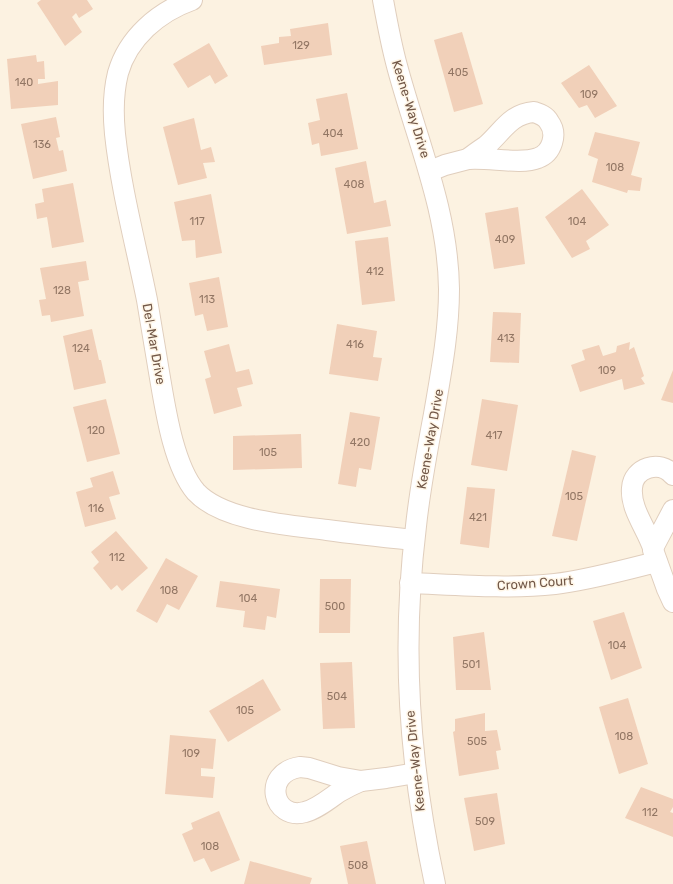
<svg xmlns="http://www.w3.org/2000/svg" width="673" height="884" viewBox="0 0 673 884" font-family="Rubik,sans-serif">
	<rect width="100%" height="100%" fill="#fcf2e1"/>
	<g fill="#f1d0b9">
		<polygon points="41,0 87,0 93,9 79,18 76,13 72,17 82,32 65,46 37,3"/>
		<polygon points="328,23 332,55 264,65 261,46 279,43 279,37 291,36 290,29"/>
		<polygon points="462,32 483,104 454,112 434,40"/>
		<polygon points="209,43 228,76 215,84 210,75 188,88 173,64"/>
		<polygon points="36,55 37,62 44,61 45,79 38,79 38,84 58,81 58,105 11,109 7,59"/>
		<polygon points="589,65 617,106 595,118 587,105 579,108 561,83"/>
		<polygon points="347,93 358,149 321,156 319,143 312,145 308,123 320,120 316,99"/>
		<polygon points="56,117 60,137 56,138 59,151 63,150 67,171 33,179 21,124"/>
		<polygon points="194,118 201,150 211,147 215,162 203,163 207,178 178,185 163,127"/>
		<polygon points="595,132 640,142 631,175 642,178 640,191 628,190 627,193 592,182 598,159 588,155"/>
		<polygon points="366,161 374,203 386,200 391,226 347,234 335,168"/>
		<polygon points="73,183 84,242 52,248 47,217 37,219 35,204 44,202 42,189"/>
		<polygon points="582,189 609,225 586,241 590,249 572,258 545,217"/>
		<polygon points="211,194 222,253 196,258 195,240 182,241 174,202"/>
		<polygon points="518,207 525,264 494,269 485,213"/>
		<polygon points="388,237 395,301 362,305 355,241"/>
		<polygon points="86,261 89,280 78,282 84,316 51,322 50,315 42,316 39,300 46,299 40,268"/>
		<polygon points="219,277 228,327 207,331 203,314 195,316 189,283"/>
		<polygon points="493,312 521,313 519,363 490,362"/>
		<polygon points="337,324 377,331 373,357 382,358 378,381 329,374"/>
		<polygon points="92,329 99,360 101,360 106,383 74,390 63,336"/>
		<polygon points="630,342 629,350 634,347 644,376 641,378 645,384 624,390 622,379 580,392 571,365 585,360 582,350 599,345 603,356 616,352 617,346"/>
		<polygon points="229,344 236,372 249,369 253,384 237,388 242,406 214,414 205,379 211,377 204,351"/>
		<polygon points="673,370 673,403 661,400"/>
		<polygon points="106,399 120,454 87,462 73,407"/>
		<polygon points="482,399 518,405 507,471 471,465"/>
		<polygon points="350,412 380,417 371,470 359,468 356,487 338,484"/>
		<polygon points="301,434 302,468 233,470 233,436"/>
		<polygon points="572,450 596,456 577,541 552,536"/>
		<polygon points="113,471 120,494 109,497 116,519 85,527 76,492 93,487 90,478"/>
		<polygon points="467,487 495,489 489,548 460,544"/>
		<polygon points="116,531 148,568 122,591 117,585 111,590 93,568 99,562 91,552"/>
		<polygon points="166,558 198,576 179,610 167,604 157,623 136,611"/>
		<polygon points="320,579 351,579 350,633 319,633"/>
		<polygon points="220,581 280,589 276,618 267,616 265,630 243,627 245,611 216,607"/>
		<polygon points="624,612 642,668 611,680 593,621"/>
		<polygon points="484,632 491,690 456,690 453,637"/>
		<polygon points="352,662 355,728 323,729 320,663"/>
		<polygon points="263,679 281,710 228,742 209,711"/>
		<polygon points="628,698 648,764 619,774 599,707"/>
		<polygon points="485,713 485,731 497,730 501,750 496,751 499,769 459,776 453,732 455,731 455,719"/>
		<polygon points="170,735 216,739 213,769 201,768 201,776 215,777 213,798 165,794"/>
		<polygon points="641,787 673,799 673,807 670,812 673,813 673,837 625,818"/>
		<polygon points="497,793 505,844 474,851 464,798"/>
		<polygon points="219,811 240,860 211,872 204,858 194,862 182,834 193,829 191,823"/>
		<polygon points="367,841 376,884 348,884 340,846"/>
		<polygon points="250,861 312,878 310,884 244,884"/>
	</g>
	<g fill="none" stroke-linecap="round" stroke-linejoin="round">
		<defs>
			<g id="minor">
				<path d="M192,0C158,12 128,38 118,73C113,93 113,114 115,134C121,190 136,245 147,300C151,324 155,348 159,372C165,407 173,465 196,492C223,521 289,525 327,530C356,534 385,537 414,540"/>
				<path d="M383,0C387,22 391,44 397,66C417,141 448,210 449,289C449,332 441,373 434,414C427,451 420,488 416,526C401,649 409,763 435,884"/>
				<path d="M534,112C540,114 546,116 549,122C558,134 552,153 538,158C521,165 489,157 468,159C474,154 480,150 486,146C503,131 510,114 534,112Z"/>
				<polyline points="430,171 445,165 468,159"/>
				<path d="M673,475C660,459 633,468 632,488C630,509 647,529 653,548L673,510"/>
				<polyline points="653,550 667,589 673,602"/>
				<path d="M410,583C459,585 507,589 555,584C589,580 623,570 657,562"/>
				<path d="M300,767L309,768L338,777L361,781C354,784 346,788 339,792C329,799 317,809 305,812C273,821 261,773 300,767Z"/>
				<polyline points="361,781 386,778 416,773"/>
			</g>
		</defs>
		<use href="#minor" stroke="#e0cebd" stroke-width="22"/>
		<use href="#minor" stroke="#fff" stroke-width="20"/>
	</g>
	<g text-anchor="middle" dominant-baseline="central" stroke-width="3" stroke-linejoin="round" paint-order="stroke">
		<g font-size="11" fill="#927664">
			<text x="301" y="45">129</text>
			<text x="458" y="72">405</text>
			<text x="24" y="82">140</text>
			<text x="589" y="94">109</text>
			<text x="333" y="133">404</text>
			<text x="42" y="144">136</text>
			<text x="615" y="167">108</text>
			<text x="354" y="184">408</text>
			<text x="197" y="221">117</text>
			<text x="577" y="221">104</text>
			<text x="505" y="239">409</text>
			<text x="375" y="271">412</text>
			<text x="62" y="290">128</text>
			<text x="207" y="299">113</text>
			<text x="506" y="338">413</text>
			<text x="355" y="344">416</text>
			<text x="81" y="348">124</text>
			<text x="607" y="370">109</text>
			<text x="96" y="430">120</text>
			<text x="494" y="435">417</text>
			<text x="360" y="442">420</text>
			<text x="268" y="452">105</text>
			<text x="574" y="496">105</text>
			<text x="96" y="508">116</text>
			<text x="478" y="517">421</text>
			<text x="117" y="557">112</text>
			<text x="169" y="590">108</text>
			<text x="248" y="598">104</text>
			<text x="335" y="606">500</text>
			<text x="617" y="645">104</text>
			<text x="471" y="664">501</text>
			<text x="337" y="696">504</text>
			<text x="245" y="710">105</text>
			<text x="624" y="736">108</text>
			<text x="477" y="741">505</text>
			<text x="191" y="753">109</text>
			<text x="650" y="812">112</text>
			<text x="485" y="821">509</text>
			<text x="210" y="846">108</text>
			<text x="358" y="865">508</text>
		</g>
		<g font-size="13" fill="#725848" stroke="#fff6e7">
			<text transform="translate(411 109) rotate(73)">Keene-Way Drive</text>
			<text transform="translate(154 344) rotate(80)">Del-Mar Drive</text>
			<text transform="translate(430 439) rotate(-80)">Keene-Way Drive</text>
			<text transform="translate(535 583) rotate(-4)">Crown Court</text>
			<text transform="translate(415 761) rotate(-96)">Keene-Way Drive</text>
		</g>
	</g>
</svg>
